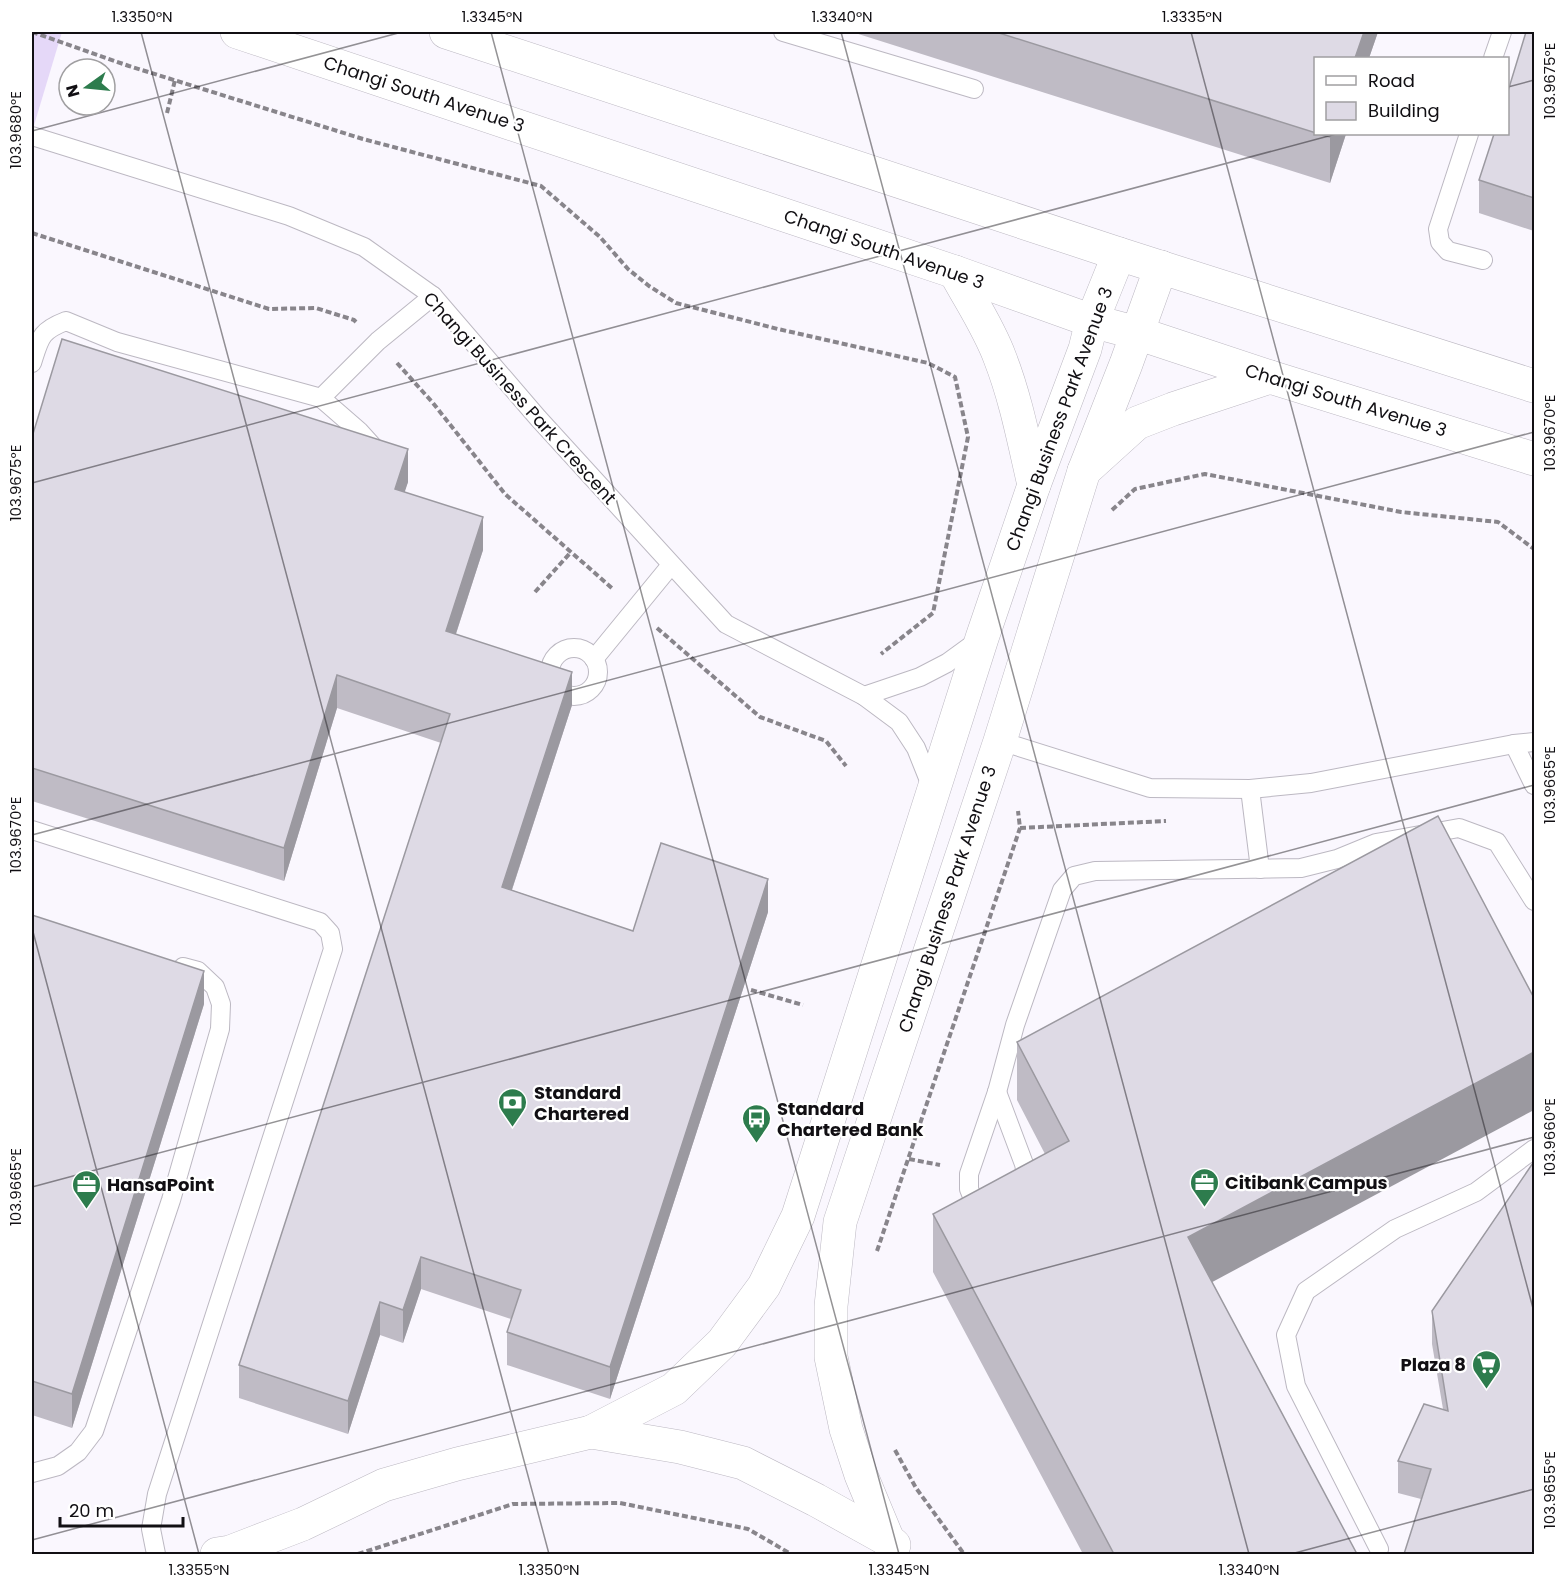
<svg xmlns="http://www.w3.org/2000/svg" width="1566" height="1586" viewBox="0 0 1566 1586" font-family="Poppins,sans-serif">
	<rect width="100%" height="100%" fill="#faf7fe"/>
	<polygon fill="#e5d8f8" points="32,32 62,32 32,132"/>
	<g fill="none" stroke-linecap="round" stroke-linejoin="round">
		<defs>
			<g id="service">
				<polyline points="783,32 974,89"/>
				<polyline points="1493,58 1502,32"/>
				<polyline points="1469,134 1438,229 1440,242 1448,251 1483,260"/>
				<polyline points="32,136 289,216 364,247 433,296 538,418 726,624 864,696 899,722 916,748 932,788"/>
				<path d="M32,363C40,338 40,331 66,321L117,342L321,398L359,431L378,452"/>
				<polyline points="321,398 378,341 433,296"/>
				<circle cx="574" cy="672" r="24"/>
				<polyline points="594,659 671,565"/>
				<polyline points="864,696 920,677 947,663 980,639"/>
				<polyline points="1000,741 1150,788 1250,789 1311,783 1514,744 1534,742"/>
				<polyline points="1514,744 1534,785"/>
				<polyline points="1250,789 1260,869"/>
				<polyline points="32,830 320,922 330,933 333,949 157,1494 151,1529 156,1554"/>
				<polyline points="997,1092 1024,1164 1028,1185 1027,1187"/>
				<polyline points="985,1211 975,1204 969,1189 969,1174 997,1092 1015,1025 1062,890 1074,876 1095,871 1301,868 1337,859 1376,843 1459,828 1497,842 1534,901"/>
				<polyline points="32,1473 58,1466 78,1452 94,1431 171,1200 220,1029 221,1004 215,987 198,971 183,967"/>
				<polyline points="1379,1549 1296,1386 1286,1335 1306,1291 1395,1229 1476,1192 1534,1149"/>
			</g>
			<g id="minor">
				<polyline points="591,1432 674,1389 722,1343 764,1286 798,1216 982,638 1034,485 1085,349 1092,321 1119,254"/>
				<polyline points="888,1540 861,1475 846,1429 831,1357 831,1306 840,1222 1000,741 1084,471 1126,364 1161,267"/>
				<polyline points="217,1554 230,1552 303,1524 384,1485 457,1464 591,1432 680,1447 743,1463 816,1500 888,1540 894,1545"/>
			</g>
			<g id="tertiary">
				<polyline points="237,32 955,272 1092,321 1137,333 1270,377 1534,459"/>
				<polyline points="446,32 1119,254 1534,386"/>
				<path d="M955,272C970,300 989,328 1000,358C1016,399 1024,442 1034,485"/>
				<polyline points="1084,471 1137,423 1173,409 1270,377"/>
			</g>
		</defs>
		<use href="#service" stroke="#bcb8c2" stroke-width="20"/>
		<use href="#minor" stroke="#bcb8c2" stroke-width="34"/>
		<use href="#tertiary" stroke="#bcb8c2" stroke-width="34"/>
		<g stroke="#88858b" stroke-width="4" stroke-dasharray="6 3" stroke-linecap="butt">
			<polyline points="32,32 129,66 363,139 541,186 600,237 628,269 649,286 676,303 778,329 928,363 955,377 968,437 933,613 881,654"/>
			<polyline points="167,113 175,80"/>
			<polyline points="32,233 269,309 316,308 354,320 356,322"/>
			<polyline points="397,363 433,403 505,494 613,589"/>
			<polyline points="1112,510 1135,489 1205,474 1401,512 1498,522 1534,549"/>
			<polyline points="535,592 571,552"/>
			<polyline points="657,628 760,717 826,741 846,766"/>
			<polyline points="1020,828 1166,821"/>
			<polyline points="751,990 803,1005"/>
			<polyline points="909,1159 940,1165"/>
			<polyline points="877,1251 1020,828 1018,811"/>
			<polyline points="895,1450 916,1488 964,1554"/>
			<polyline points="358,1554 513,1504 620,1503 748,1529 791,1554"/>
		</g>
		<use href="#service" stroke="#fff" stroke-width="18"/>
		<use href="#minor" stroke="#fff" stroke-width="33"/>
		<use href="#tertiary" stroke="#fff" stroke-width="33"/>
	</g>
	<g fill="#bfbbc5">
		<polygon points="852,32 1378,32 1369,58 1316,58 1316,134 1346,134 1330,183"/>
		<polygon points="1534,32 1534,231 1479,213 1479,180"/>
		<polygon points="32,437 408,482 404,492 483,550 456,634 572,705 512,890 633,931 768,912 610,1399 507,1365 507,1332 511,1319 421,1289 403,1343 380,1335 348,1434 239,1398 239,1365 441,743 337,708 284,881 32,801"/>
		<polygon points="32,915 204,1004 72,1428 32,1415"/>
		<polygon points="1017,1042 1212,1282 1357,1554 1083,1554 933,1272 933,1214 1045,1154 1017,1100"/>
		<polygon points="1533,1163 1421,1499 1398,1493 1398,1461 1443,1409 1432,1344 1432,1311"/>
	</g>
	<g fill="#9b99a0">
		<polygon points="1364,32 1378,32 1369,58 1355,58"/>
		<polygon points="1331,134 1346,134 1330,183 1330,137"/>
		<polygon points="408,449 408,482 395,522 395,489"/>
		<polygon points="483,517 483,550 446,664 446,631"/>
		<polygon points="572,672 572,705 502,920 502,887"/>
		<polygon points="337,675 337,708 284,881 284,848"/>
		<polygon points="768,879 768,912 610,1399 610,1367"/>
		<polygon points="204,971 204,1004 72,1428 72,1394"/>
		<polygon points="1534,1052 1534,1110 1188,1295 1188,1237"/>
		<polygon points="421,1257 421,1289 403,1343 403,1310"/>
		<polygon points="380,1302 380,1335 348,1434 348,1401"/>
	</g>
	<g fill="#dedae5" stroke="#9b99a0" stroke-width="1.5">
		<polygon points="996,32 1364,32 1355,58 1316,58 1316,133"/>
		<polygon points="1526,32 1534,32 1534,198 1479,180 1494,134 1508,134 1508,91"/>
		<polygon points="1318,134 1331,134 1330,137"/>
		<polygon points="62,339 408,449 395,489 483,517 446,631 572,672 502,887 633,931 661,843 768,879 610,1367 507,1332 521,1290 421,1257 403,1310 380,1302 348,1401 239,1365 450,714 337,675 284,848 32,768 32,437"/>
		<polygon points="1438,816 1534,998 1534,1052 1188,1237 1357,1554 1114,1554 933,1214 1069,1141 1017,1042"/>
		<polygon points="32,915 204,971 72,1394 32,1381"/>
		<polygon points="1534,1159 1534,1554 1404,1554 1431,1469 1398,1461 1424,1404 1448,1411 1432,1311 1533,1163"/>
	</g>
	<path fill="none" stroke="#110f13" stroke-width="1.5" stroke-opacity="0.45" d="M141,32L549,1554M491,32L899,1554M841,32L1249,1554M1191,32L1534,1312M1508,87L1534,80M32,131L402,32M32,483L1336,134M32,835L1534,432M32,928L199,1554M32,1187L1534,785M32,1540L1534,1137M1291,1554L1534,1489"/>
	<defs>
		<symbol id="bank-pin" viewBox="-11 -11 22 30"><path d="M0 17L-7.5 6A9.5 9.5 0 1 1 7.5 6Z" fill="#2d7c4d" stroke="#fff"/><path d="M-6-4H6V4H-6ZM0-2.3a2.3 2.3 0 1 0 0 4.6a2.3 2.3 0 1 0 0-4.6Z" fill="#fff"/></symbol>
		<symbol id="bus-pin" viewBox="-11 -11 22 30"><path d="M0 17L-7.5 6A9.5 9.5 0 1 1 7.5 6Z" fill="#2d7c4d" stroke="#fff"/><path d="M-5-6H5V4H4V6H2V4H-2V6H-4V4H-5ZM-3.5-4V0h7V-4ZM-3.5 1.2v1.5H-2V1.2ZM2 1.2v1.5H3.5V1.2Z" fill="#fff"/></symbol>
		<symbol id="office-pin" viewBox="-11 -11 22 30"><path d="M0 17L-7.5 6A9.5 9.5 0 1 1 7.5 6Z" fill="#2d7c4d" stroke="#fff"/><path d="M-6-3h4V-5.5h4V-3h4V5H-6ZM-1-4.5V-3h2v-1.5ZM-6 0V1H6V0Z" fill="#fff"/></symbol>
		<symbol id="supermarket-pin" viewBox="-11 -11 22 30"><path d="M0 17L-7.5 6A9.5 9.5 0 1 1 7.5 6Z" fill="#2d7c4d" stroke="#fff"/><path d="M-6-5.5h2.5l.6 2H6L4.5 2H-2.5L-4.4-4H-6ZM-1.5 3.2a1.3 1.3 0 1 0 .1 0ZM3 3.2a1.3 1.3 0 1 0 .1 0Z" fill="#fff"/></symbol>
	</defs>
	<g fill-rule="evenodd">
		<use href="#bank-pin" x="496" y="1086" width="33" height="45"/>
		<use href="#bus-pin" x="740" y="1102" width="33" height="45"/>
		<use href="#office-pin" x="1188" y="1166" width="33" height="45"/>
		<use href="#office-pin" x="70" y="1168" width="33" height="45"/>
		<use href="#supermarket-pin" x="1470" y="1348" width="33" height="45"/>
	</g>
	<g text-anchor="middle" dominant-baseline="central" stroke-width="4.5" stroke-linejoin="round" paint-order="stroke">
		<g font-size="18" fill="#110f13" stroke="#fff">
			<text transform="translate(424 94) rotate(18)">Changi South Avenue 3</text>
			<text transform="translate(884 249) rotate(19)">Changi South Avenue 3</text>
			<text transform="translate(520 398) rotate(48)">Changi Business Park Crescent</text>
			<text transform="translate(1346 400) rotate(17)">Changi South Avenue 3</text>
			<text transform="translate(1059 419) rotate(-70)">Changi Business Park Avenue 3</text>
			<text transform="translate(947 899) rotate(-72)">Changi Business Park Avenue 3</text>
		</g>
		<g font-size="18" font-weight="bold" fill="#110f13" stroke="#fff" text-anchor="start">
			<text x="534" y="1092">Standard<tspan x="534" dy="21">Chartered</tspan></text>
			<text x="777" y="1108">Standard<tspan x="777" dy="21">Chartered Bank</tspan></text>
			<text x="1225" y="1182">Citibank Campus</text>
			<text x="107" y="1184">HansaPoint</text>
			<text x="1466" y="1364" text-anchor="end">Plaza 8</text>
		</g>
	</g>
	<rect width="1566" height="1586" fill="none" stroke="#ffffff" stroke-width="66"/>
	<rect x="1314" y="57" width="195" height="78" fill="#ffffff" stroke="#a09fa1" stroke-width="1.5"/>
	<rect x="1326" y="76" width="30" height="9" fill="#ffffff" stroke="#a09fa1" stroke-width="1.5"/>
	<text x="1368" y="87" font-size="18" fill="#110f13">Road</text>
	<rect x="1326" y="102" width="30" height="18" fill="#dedae5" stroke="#a09fa1" stroke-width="1.5"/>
	<text x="1368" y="117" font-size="18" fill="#110f13">Building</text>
	<g transform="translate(87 87) rotate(255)"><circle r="28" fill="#ffffff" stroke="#a09fa1" stroke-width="1.5"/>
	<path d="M0-4.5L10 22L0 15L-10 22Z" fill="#2d7c4d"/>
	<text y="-9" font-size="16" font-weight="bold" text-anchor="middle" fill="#110f13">N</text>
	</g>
	<path d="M60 1517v9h123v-9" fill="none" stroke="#110f13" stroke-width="3"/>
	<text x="69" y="1517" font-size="18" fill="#110f13" stroke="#ffffff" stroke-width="4.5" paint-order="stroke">20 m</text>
	<rect x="33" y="33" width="1500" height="1520" fill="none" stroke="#110f13" stroke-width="2"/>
	<g font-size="15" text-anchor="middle" fill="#110f13">
		<text x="142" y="22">1.3350°N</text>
		<text x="492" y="22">1.3345°N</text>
		<text x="842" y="22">1.3340°N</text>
		<text x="1192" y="22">1.3335°N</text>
		<text transform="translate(1550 81) rotate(-90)" y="5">103.9675°E</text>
		<text transform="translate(16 130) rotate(-90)" y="5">103.9680°E</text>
		<text transform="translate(1550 433) rotate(-90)" y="5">103.9670°E</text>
		<text transform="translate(16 483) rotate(-90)" y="5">103.9675°E</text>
		<text transform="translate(1550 785) rotate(-90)" y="5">103.9665°E</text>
		<text transform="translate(16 835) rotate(-90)" y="5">103.9670°E</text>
		<text transform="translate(1550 1137) rotate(-90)" y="5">103.9660°E</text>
		<text transform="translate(16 1187) rotate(-90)" y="5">103.9665°E</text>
		<text transform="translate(1550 1490) rotate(-90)" y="5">103.9655°E</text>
		<text x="199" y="1575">1.3355°N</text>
		<text x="549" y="1575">1.3350°N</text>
		<text x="899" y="1575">1.3345°N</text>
		<text x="1249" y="1575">1.3340°N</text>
	</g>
</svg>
